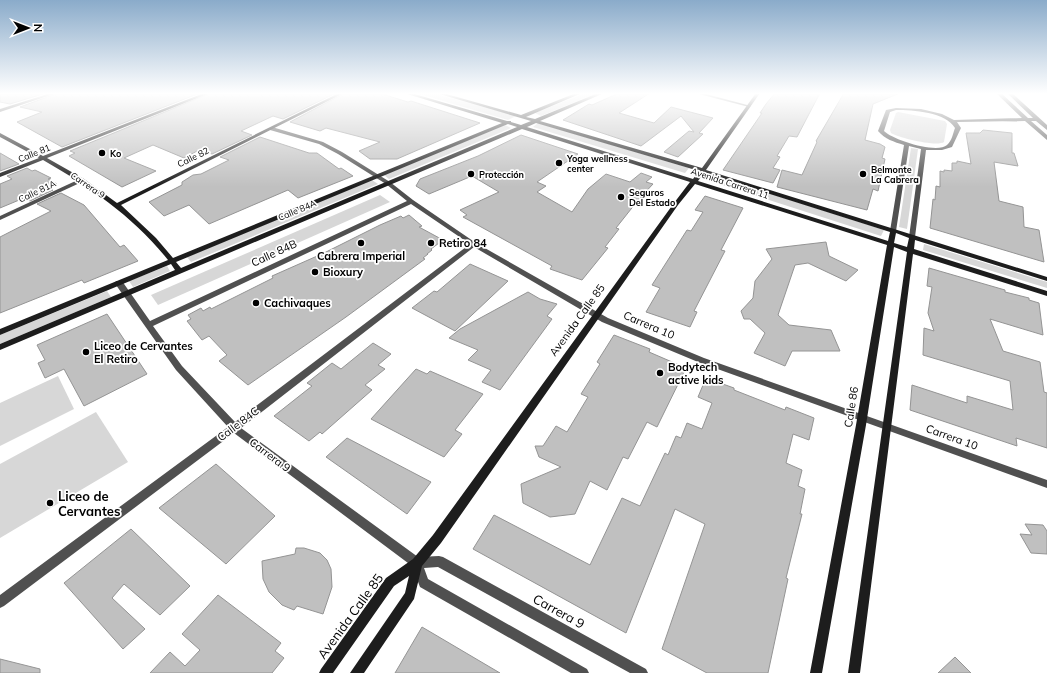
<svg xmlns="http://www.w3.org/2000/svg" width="1047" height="673" viewBox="0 0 1047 673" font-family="Mulish,sans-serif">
	<rect width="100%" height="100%" fill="#fff"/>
	<g fill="#d7d7d7">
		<polygon points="416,93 433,93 516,116 508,120"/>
		<polygon points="585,93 597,93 541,116 535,113"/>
		<path d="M898,112L945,121L947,124L944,142C937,147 899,138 891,133L890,130L896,113Z"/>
		<polygon points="538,123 689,168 685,173 533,127"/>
		<polygon points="505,125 511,128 389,179 384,175"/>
		<polygon points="911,148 918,149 907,229 899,227"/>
		<polygon points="709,174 884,230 881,236 704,179"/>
		<polygon points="372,180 378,184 191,262 187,257"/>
		<polygon points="380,195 390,202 158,305 151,295"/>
		<polygon points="924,244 1047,282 1047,288 923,250"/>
		<polygon points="167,266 170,271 133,287 129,281"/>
		<polygon points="107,291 111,297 0,344 0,335"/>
		<polygon points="58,376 74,409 0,446 0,403"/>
		<polygon points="96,412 128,462 0,538 0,464"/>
	</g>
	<g fill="#c0c0c0" stroke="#949494">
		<polygon points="0,93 46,93 10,104 0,102"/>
		<polygon points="58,93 200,93 62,147 17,122 42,112 20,107"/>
		<polygon points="211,93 336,93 283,119 273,116 241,131 252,135 212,154 199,150 184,158 153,145 124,158 156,171 122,187 69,156 75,153 70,151"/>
		<polygon points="345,93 379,93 408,102 411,101 480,123 397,159 370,159 359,151 380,142 326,128 320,131 290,122"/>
		<polygon points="619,93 650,93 619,113 654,123 671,107 713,118 699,133 703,134 678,157 664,152 689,131 694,132 681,116 641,146 563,120 589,104 592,105"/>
		<polygon points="775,93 820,93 797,137 789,136 777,156 780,157 773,168 780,170 773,183 723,170 762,113 760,113 766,104"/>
		<polygon points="844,93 900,93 873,104 865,140 880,144 885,147 882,158 885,159 878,191 873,189 867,210 777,187 782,170 802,175 817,142 816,141"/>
		<polygon points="983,130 1012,133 1012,153 1014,153 1018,166 994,162 999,201 1023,207 1024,227 1039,230 1044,262 930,228 933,199 935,200 936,186 940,187 940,171 944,172 944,170 952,171 952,163 957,163 957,161 971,164 966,133 980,133"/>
		<polygon points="521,135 578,154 537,182 546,186 537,192 572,212 588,189 606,174 630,182 641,173 652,177 646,182 653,184 639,199 616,228 619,229 605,247 608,248 582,280 550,269 552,266 463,217 467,215 460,210 499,192 472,176 429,194 416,186 420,179 478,156"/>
		<polygon points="260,137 309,153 317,153 339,169 341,168 353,176 298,198 288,190 209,224 189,205 164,216 149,202 182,185 182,182 193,175 201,174 229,160 220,157"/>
		<polygon points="0,153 19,164 0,171"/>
		<polygon points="27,168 32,171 35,170 51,178 48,179 50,180 57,184 49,188 53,190 30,201 24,198 0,208 0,184 12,179 7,176"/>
		<polygon points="61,193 84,205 120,247 124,245 138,261 84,283 82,280 0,313 0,237 51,211 37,204"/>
		<polygon points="705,196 743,208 721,250 725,251 694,311 697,312 690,327 646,312 660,288 652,285 687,230 691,231 703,212 695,210"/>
		<polygon points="409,215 422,226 419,227 443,240 431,249 432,250 427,254 428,254 423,258 425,259 346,317 248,385 219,361 227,355 209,336 202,340 187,321 191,319 188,315 201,308 203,311 210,307 211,309 273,278 272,276 324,253 380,225 401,216 403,218"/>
		<polygon points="826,242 829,256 858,270 846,281 808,263 795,265 778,315 789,325 831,330 840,351 792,351 785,366 754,353 765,333 750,319 744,319 741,311 753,298 755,281 772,259 766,249"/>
		<polygon points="470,264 508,281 455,331 412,308 434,291 437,292"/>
		<polygon points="929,268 1005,290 1005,292 1029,298 1029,300 1039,303 1043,335 990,319 1003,351 1040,362 1044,392 1047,393 1047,448 1016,438 1017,446 910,410 912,385 967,403 967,396 1013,410 1010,381 923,355 924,328 934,331 928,313 932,287 927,286"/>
		<polygon points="528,292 540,299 557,304 547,316 552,319 500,390 482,382 491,370 468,360 478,350 449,338 460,329"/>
		<polygon points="107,314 147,374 84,406 64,369 45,378 38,363 45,360 37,345"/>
		<polygon points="614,335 650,349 649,352 686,368 657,427 647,422 628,459 623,457 607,490 590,481 575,514 550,517 523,503 521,484 561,467 539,457 535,446 543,446 556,426 567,432 588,397 581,394 600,364 597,362"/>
		<polygon points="373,343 391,354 378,365 385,369 365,385 372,390 322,434 320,432 309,441 274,416 312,386 307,383 332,363 341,369"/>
		<polygon points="416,369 427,374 430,371 483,394 455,430 462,434 444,457 371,419"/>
		<polygon points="706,378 734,388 734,390 785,410 786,407 814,418 809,440 793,434 786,463 802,470 798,486 805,489 800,514 802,514 786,578 788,579 768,673 707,673 662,649 705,524 675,509 626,633 473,549 494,515 590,565 622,498 640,506 665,453 668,455 676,436 681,438 687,423 702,429 712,403 698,397"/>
		<polygon points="347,438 431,482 407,514 326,457"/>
		<polygon points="216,464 275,516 226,564 159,508"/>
		<polygon points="1025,524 1043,525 1047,531 1047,554 1031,553 1020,534 1032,535"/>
		<polygon points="131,529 190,586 160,615 124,584 112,598 145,629 123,649 64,583"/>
		<polygon points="296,548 304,548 320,553 327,560 331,569 332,587 323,614 297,606 294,610 282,605 269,592 263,579 262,561 295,554"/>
		<polygon points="218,595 281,643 275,651 284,658 272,673 150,673 170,652 185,666 200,650 182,634"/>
		<polygon points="422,627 500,673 395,673"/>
		<polygon points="955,657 971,673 938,673"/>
		<polygon points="0,659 40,669 40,673 0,673"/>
	</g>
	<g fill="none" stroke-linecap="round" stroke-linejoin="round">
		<g fill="#505050" fill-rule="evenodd">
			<polygon points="51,93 57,93 0,112 0,109"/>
			<polygon points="695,93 702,93 751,106 749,107"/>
			<path d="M996,93H1001L1028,118H1033L1007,93H1012L1047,125V130L1036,121H1031L1047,135V140L1025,121L957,122L961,128L952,147L942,150H926L915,237L912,239L909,237L921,149L909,146L896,231L893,233L891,232L890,231L904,145C894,142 885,139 878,131L886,110L896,108L921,109L942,114L954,120L1022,118ZM896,110C913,110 946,112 955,128C953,133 952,141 947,145C937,154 893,140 884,131L890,112Z"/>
			<path d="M272,127L323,142L342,152L390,182L413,200L476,243L608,318L704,358L1047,480V488L698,362L602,322L474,247L241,428L418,557L439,556L443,557L646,669L648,673H630L438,567L424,568L428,579L587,669L589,673H571L420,587L412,566L234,433L4,606L0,608V595L228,427L176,370L116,285L115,283L116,281H122L150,321L407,201L386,184L338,154L319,144L270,130V128ZM411,204L470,244L235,422L182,366L153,326Z"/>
			<polygon points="82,178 85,180 84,181 0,220 0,216"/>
		</g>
		<path fill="#1d1d1d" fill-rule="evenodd" d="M204,93H210L47,158L84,179L117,203L339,93H344L121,205L156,238L173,258L502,123L404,93H411L507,121H511V122L521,125L531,121L436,93H443L521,115L576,93H582L526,117L535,119L598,93H604L540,121L702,168L756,93H760L706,170L1047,277V281L915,240L914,249L1047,291V296L913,254L860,673H848L907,252L894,247L866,425L822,673H810L856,425L887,245L695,184L678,205L441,543L422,566L414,599L364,673H350L405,593L409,576L394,586L333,673H319L321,669L386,578L413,559L433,535L674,203L690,182L522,129L0,350V344L175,270L171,264L0,335V329L168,260C134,217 90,187 43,160L0,177V173L39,158L0,137V133L43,156ZM536,123L699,171L693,179L527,127ZM508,124L517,127L181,268L176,262ZM704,173L890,232L888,241L698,181ZM896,233L909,238L907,247L894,243Z"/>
	</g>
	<linearGradient id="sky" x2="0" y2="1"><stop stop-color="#8aabca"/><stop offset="0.5" stop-color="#fff"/><stop offset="1" stop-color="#fff" stop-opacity="0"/></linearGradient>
	<rect width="1047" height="187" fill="url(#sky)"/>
	<g fill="#000" stroke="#fff" stroke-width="1.5">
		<circle cx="102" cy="153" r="4"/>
		<circle cx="559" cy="163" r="4"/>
		<circle cx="471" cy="174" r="4"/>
		<circle cx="863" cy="174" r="4"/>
		<circle cx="621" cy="197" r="4"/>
		<circle cx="361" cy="243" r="4"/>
		<circle cx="431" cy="243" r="4"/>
		<circle cx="315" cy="272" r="4"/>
		<circle cx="256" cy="303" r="4"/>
		<circle cx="86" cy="352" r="4"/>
		<circle cx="660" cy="373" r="4"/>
		<circle cx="50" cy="503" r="4"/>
	</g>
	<g text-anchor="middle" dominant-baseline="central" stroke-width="3.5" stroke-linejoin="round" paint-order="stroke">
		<g font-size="9" fill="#000" stroke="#fff">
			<text transform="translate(34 153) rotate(-22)">Calle 81</text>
			<text transform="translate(193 157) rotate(-26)">Calle 82</text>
			<text transform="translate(730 183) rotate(18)">Avenida Carrera 11</text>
			<text transform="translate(88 185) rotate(34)">Carrera 9</text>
			<text transform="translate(37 191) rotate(-25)">Calle 81A</text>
			<text transform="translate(297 210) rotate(-23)">Calle 84A</text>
		</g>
		<g font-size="9" font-weight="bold" fill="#000" stroke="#fff" text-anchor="start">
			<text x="110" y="153">Ko</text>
			<text x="567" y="158">Yoga wellness<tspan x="567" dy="10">center</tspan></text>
			<text x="871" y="169">Belmonte<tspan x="871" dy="10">La Cabrera</tspan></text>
			<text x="479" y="174">Protección</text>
			<text x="629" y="192">Seguros<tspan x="629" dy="10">Del Estado</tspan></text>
		</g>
		<g font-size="11" font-weight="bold" fill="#000" stroke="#fff" text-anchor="start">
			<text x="439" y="243">Retiro 84</text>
			<text x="361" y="256" text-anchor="middle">Cabrera Imperial</text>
			<text x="323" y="272">Bioxury</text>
			<text x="264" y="303">Cachivaques</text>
			<text x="94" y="346">Liceo de Cervantes<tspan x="94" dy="13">El Retiro</tspan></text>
			<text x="668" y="367">Bodytech<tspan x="668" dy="13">active kids</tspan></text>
		</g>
		<g font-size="11" fill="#000" stroke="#fff">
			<text transform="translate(274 253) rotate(-25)">Calle 84B</text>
			<text transform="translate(577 320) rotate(-54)">Avenida Calle 85</text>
			<text transform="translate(649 325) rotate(23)">Carrera 10</text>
			<text transform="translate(851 407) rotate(-81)">Calle 86</text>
			<text transform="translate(238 424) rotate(-37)">Calle 84C</text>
			<text transform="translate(952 437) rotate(20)">Carrera 10</text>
			<text transform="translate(270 455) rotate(37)">Carrera 9</text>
		</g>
		<g font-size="13" font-weight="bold" fill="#000" stroke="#fff" text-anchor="start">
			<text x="58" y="496">Liceo de<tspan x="58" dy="15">Cervantes</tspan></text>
		</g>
		<g font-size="13" fill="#000" stroke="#fff">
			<text transform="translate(559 611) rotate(29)">Carrera 9</text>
			<text transform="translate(350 616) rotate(-54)">Avenida Calle 85</text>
		</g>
	</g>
	<g transform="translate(28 28) rotate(90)" stroke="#ffffff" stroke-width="3" paint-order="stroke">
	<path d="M0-3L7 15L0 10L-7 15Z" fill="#000000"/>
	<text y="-6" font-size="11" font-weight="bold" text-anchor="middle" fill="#000000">N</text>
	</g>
</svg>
